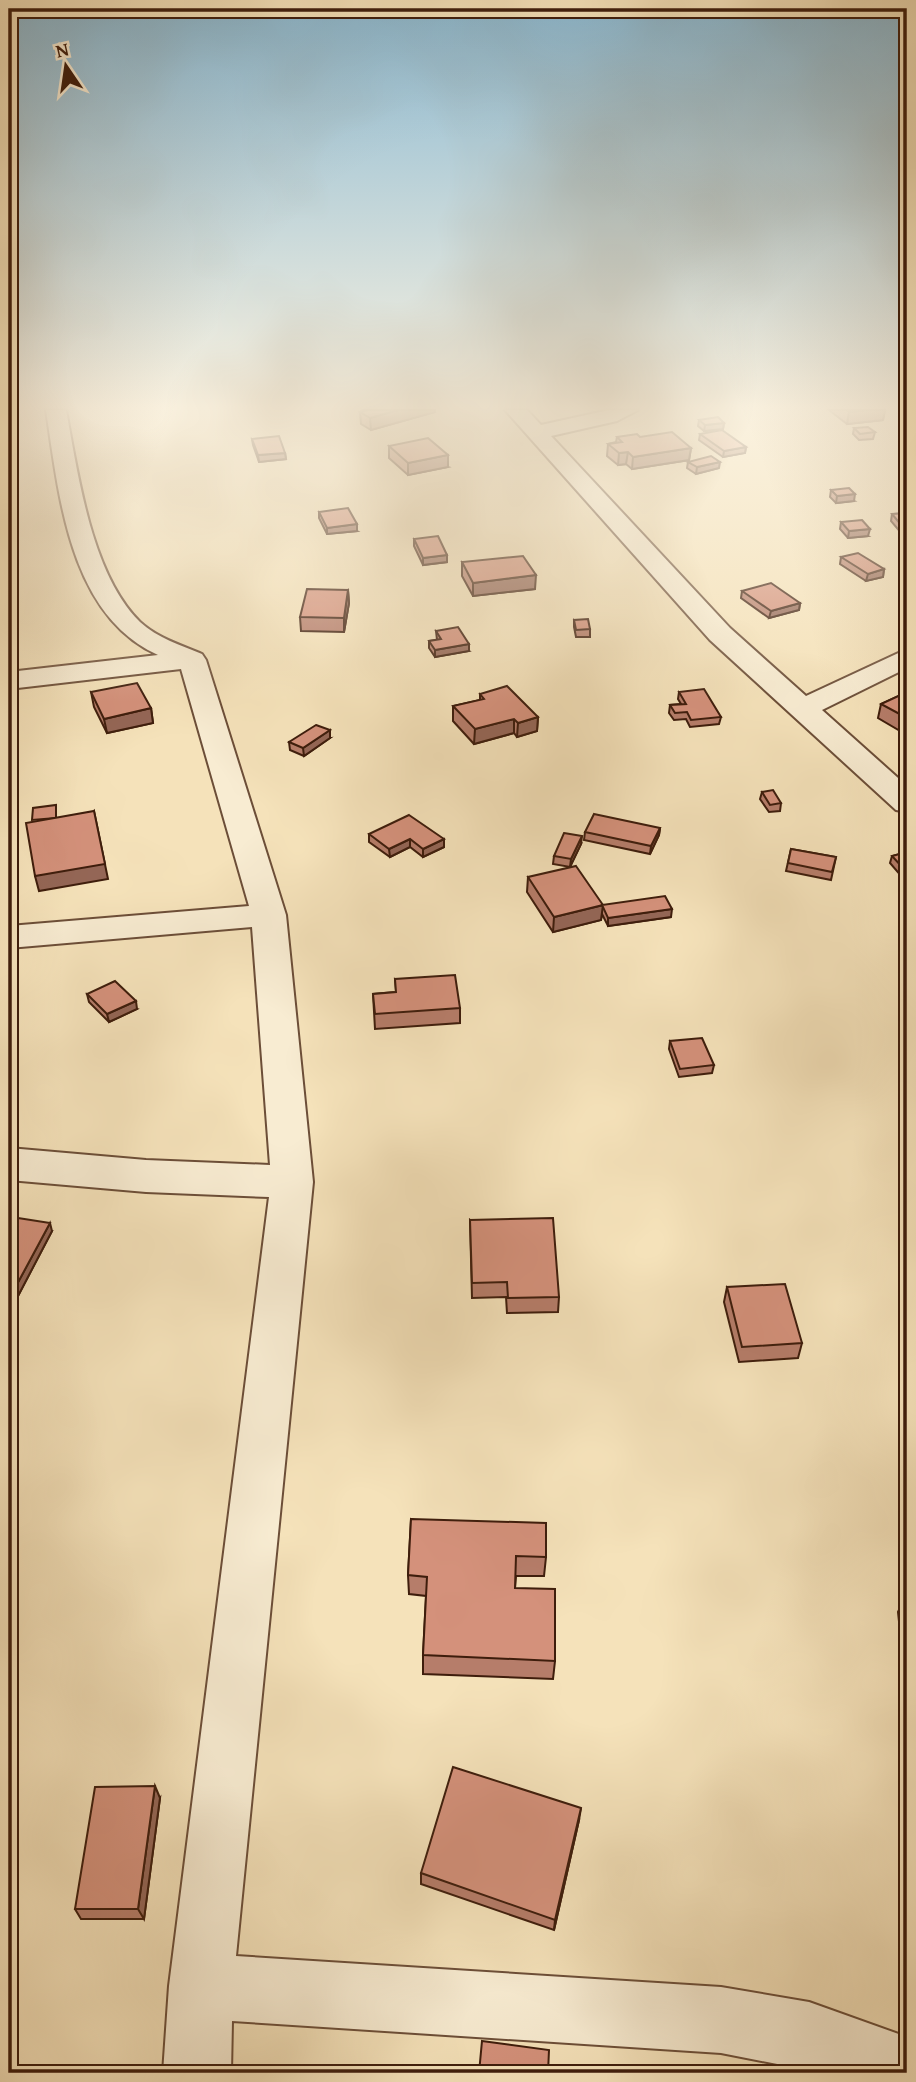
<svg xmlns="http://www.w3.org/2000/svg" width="916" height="2082" viewBox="0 0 916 2082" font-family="'Gentium Book Plus',serif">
	<rect width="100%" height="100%" fill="#f5e2ba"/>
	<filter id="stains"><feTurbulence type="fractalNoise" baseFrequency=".00286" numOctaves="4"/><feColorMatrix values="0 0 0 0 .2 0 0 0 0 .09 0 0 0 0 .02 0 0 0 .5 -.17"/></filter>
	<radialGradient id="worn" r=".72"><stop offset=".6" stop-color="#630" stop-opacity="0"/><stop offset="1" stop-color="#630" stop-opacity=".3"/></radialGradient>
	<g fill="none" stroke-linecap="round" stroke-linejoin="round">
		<defs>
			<g id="minor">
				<path d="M46,410H66C78,474 91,574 140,622C157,638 181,645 202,654L206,660L286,915L313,1182L236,1956L721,1987L809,2002L907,2037V2073H823L721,2053L232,2021L231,2073H163L169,1986L269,1197L146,1192L9,1180V1148L146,1160L270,1165L252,927L9,948V926L249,906L181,669L9,689V672L158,655C69,615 59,495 46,410Z"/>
				<polygon points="505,410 527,410 541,425 609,410 638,410 617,421 551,436 730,628 806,696 907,649 907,668 822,710 907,786 907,812 896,810 710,640"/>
			</g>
		</defs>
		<use href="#minor" stroke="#6c4e38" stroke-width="4"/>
		<use href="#minor" fill="#f8ecd2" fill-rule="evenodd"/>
	</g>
	<g fill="#b67d6a" stroke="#3e1d0c" stroke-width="2">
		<polygon points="363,410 435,410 435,412 371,430 361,424 360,412"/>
		<polygon points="829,410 885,410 883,420 847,424"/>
		<polygon points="699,420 724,423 723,429 704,431 698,426"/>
		<polygon points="854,428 875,432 873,439 859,440 853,434"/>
		<polygon points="700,434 746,447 745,453 723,457 699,440"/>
		<polygon points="617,437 640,437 691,448 689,460 632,469 626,464 618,465 607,456 608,444 616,442"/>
		<polygon points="252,439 285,453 286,459 259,462 253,445"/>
		<polygon points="389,446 448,467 408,475 389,458"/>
		<polygon points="688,462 719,468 696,474 687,468"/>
		<polygon points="831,490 854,501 836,503 830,497"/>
		<polygon points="319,512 357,531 327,534 319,518"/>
		<polygon points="907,513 907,540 891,521 892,514"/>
		<polygon points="841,522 868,536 848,538 840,529"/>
		<polygon points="414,539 447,555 447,562 423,565 414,546"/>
		<polygon points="841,557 884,569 883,577 866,581 840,564"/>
		<polygon points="462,562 535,589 473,596 462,576"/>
		<polygon points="348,590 349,603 344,632 301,631 300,617"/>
		<polygon points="742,591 800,603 799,610 769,618 741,598"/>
		<polygon points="574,620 590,629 590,637 576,637 574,627"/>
		<polygon points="436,631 469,651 435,657 429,648 429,641 437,640"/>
		<polygon points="907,664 907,681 904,679"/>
		<polygon points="91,692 151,708 153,723 107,733 94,707"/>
		<polygon points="679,692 721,717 719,724 690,727 686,719 674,720 669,713 670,705 681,704 678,699"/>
		<polygon points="907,692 907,735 878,718 881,704"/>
		<polygon points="480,694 538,717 537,731 517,737 514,733 474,744 453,721 453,706 480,700"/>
		<polygon points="330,738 304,756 290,750 289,742"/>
		<polygon points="762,792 781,803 780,811 769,812 760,799"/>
		<polygon points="660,828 659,835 650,854 584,840 585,832"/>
		<polygon points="369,834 444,839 444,847 423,857 410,847 390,857 369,842"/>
		<polygon points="581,844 570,867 553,864 554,856"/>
		<polygon points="791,849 836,857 831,880 786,871"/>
		<polygon points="907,852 907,876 902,877 890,863 892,856"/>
		<polygon points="528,877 602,905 671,917 608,926 602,914 601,920 553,932 527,892"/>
		<polygon points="395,979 460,1008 460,1023 375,1029 373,994 396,992"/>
		<polygon points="87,994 137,1009 109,1022 89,1002"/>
		<polygon points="670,1041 714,1065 712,1073 679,1077 669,1049"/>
		<polygon points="470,1220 559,1297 558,1312 507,1313 506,1297 472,1298"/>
		<polygon points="52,1231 18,1296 9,1294 9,1234"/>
		<polygon points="904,1262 907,1262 907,1287 902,1270"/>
		<polygon points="727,1287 802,1343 798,1358 739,1362 724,1302"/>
		<polygon points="411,1519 546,1557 544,1576 516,1576 515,1588 555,1661 553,1679 423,1674 423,1655 426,1596 409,1594 408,1575"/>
		<polygon points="904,1599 907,1599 907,1699 898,1612"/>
		<polygon points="160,1798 144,1919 81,1919 75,1909"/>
		<polygon points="579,1820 554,1930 421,1884 421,1873"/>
	</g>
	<g fill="#946656" stroke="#3e1d0c" stroke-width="2">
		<polygon points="398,410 435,410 435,412 371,430 370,418"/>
		<polygon points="867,410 885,410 883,420 847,424 849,412"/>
		<polygon points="724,423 723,429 704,431 705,425"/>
		<polygon points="746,447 745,453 723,457 724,451"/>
		<polygon points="691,448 689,460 632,469 633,457"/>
		<polygon points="628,452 626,464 618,465 619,453"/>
		<polygon points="285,453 286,459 259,462 258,455"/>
		<polygon points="448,455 448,467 408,475 408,463"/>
		<polygon points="720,462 719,468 696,474 697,467"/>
		<polygon points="855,494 854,501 836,503 837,496"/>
		<polygon points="357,524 357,531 327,534 327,528"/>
		<polygon points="870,529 868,536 848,538 849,531"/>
		<polygon points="447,555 447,562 423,565 423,558"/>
		<polygon points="884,569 883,577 866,581 868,574"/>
		<polygon points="536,575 535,589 473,596 473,583"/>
		<polygon points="348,590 349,603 344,632 344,618"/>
		<polygon points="800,603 799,610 769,618 771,611"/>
		<polygon points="469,644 469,651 435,657 435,650"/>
		<polygon points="151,708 153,723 107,733 104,719"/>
		<polygon points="538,717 537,731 517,737 518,723"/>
		<polygon points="514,719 514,733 474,744 475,729"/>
		<polygon points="330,730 330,738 304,756 303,748"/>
		<polygon points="94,811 108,879 39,891 35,876"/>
		<polygon points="660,828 659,835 650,854 651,846"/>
		<polygon points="582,836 581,844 570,867 571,859"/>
		<polygon points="410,839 410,847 390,857 389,849"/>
		<polygon points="444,839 444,847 423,857 423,849"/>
		<polygon points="907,868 907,876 902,877 904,869"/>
		<polygon points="603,905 601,920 553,932 554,917"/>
		<polygon points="672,909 671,917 608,926 608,918"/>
		<polygon points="136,1001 137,1009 109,1022 107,1014"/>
		<polygon points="50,1223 52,1231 18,1296 15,1288"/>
		<polygon points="11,1452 14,1459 9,1470 9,1456"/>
		<polygon points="155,1786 160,1798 144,1919 138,1909"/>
		<polygon points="581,1808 579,1820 554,1930 555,1920"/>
	</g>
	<g fill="#d4917b" stroke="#3e1d0c" stroke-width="2">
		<polygon points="367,410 398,410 370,418 360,412"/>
		<polygon points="846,410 867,410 849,412"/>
		<polygon points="718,417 724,423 705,425 699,420"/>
		<polygon points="868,427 875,432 860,434 854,428"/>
		<polygon points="722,430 746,447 724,451 700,434"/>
		<polygon points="672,432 691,448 633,457 628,452 619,453 608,444 622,442 617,437 637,434 640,437"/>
		<polygon points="279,436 285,453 258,455 252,439"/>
		<polygon points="428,438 448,455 408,463 389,446"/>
		<polygon points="711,456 720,462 697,467 688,462"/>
		<polygon points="849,488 855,494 837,496 831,490"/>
		<polygon points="348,508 357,524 327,528 319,512"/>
		<polygon points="907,513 907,532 892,514"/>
		<polygon points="862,520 870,529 849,531 841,522"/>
		<polygon points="438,536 447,555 423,558 414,539"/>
		<polygon points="858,553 884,569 868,574 841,557"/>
		<polygon points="523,556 536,575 473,583 462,562"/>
		<polygon points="771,583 800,603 771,611 742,591"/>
		<polygon points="307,589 348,590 344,618 300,617"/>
		<polygon points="588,619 590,629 576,630 574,620"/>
		<polygon points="458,627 469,644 435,650 429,641 441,639 436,631"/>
		<polygon points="137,683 151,708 104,719 91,692"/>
		<polygon points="507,686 538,717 518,723 514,719 475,729 453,706 484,699 480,694"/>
		<polygon points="704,689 721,717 691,720 687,712 675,713 670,705 686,704 679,692"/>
		<polygon points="907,692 907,718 881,704"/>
		<polygon points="316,725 330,730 303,748 289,742"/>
		<polygon points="773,790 781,803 770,805 762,792"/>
		<polygon points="56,805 56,818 32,820 33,808"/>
		<polygon points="94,811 105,864 35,876 26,823"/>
		<polygon points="594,814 660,828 651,846 585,832"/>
		<polygon points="409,815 444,839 423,849 410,839 389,849 369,834"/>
		<polygon points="564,833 582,836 571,859 554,856"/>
		<polygon points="791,849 836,857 832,872 788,863"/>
		<polygon points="907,852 907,868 904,869 892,856"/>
		<polygon points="576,866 603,905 554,917 528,877"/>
		<polygon points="665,896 672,909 608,918 602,905"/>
		<polygon points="455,975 460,1008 375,1014 373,994 396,992 395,979"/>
		<polygon points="115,981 136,1001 107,1014 87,994"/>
		<polygon points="702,1038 714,1065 680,1069 670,1041"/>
		<polygon points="18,1218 50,1223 15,1288 9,1287 9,1234"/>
		<polygon points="553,1218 559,1297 508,1298 507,1282 472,1283 470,1220"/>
		<polygon points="785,1284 802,1343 742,1347 727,1287"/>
		<polygon points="411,1519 546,1523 546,1557 516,1556 515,1588 555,1589 555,1661 423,1655 427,1577 408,1575"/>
		<polygon points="904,1599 907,1599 907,1624"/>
		<polygon points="453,1767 581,1808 555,1920 421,1873"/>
		<polygon points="155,1786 138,1909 75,1909 95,1787"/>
		<polygon points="482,2041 549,2050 548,2073 479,2073"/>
	</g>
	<linearGradient id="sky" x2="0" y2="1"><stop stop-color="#89b8d2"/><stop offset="0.58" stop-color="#faf2e0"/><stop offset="1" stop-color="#faf2e0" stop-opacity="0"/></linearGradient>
	<rect width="916" height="702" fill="url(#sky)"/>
	<rect width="916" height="2082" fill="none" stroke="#f5e2ba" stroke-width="35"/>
	<rect x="10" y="10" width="895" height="2061" fill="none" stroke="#3e1d0c" stroke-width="3.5"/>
	<rect x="18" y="18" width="881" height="2047" fill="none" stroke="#3e1d0c" stroke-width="2"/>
	<g transform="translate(66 66) rotate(347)" stroke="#f8ecd2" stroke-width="5" paint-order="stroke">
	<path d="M0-5L12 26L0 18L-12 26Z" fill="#3e1d0c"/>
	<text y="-10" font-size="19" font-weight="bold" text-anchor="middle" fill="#3e1d0c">N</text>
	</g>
	<rect width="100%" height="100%" filter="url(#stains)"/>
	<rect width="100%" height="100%" fill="url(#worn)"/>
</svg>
